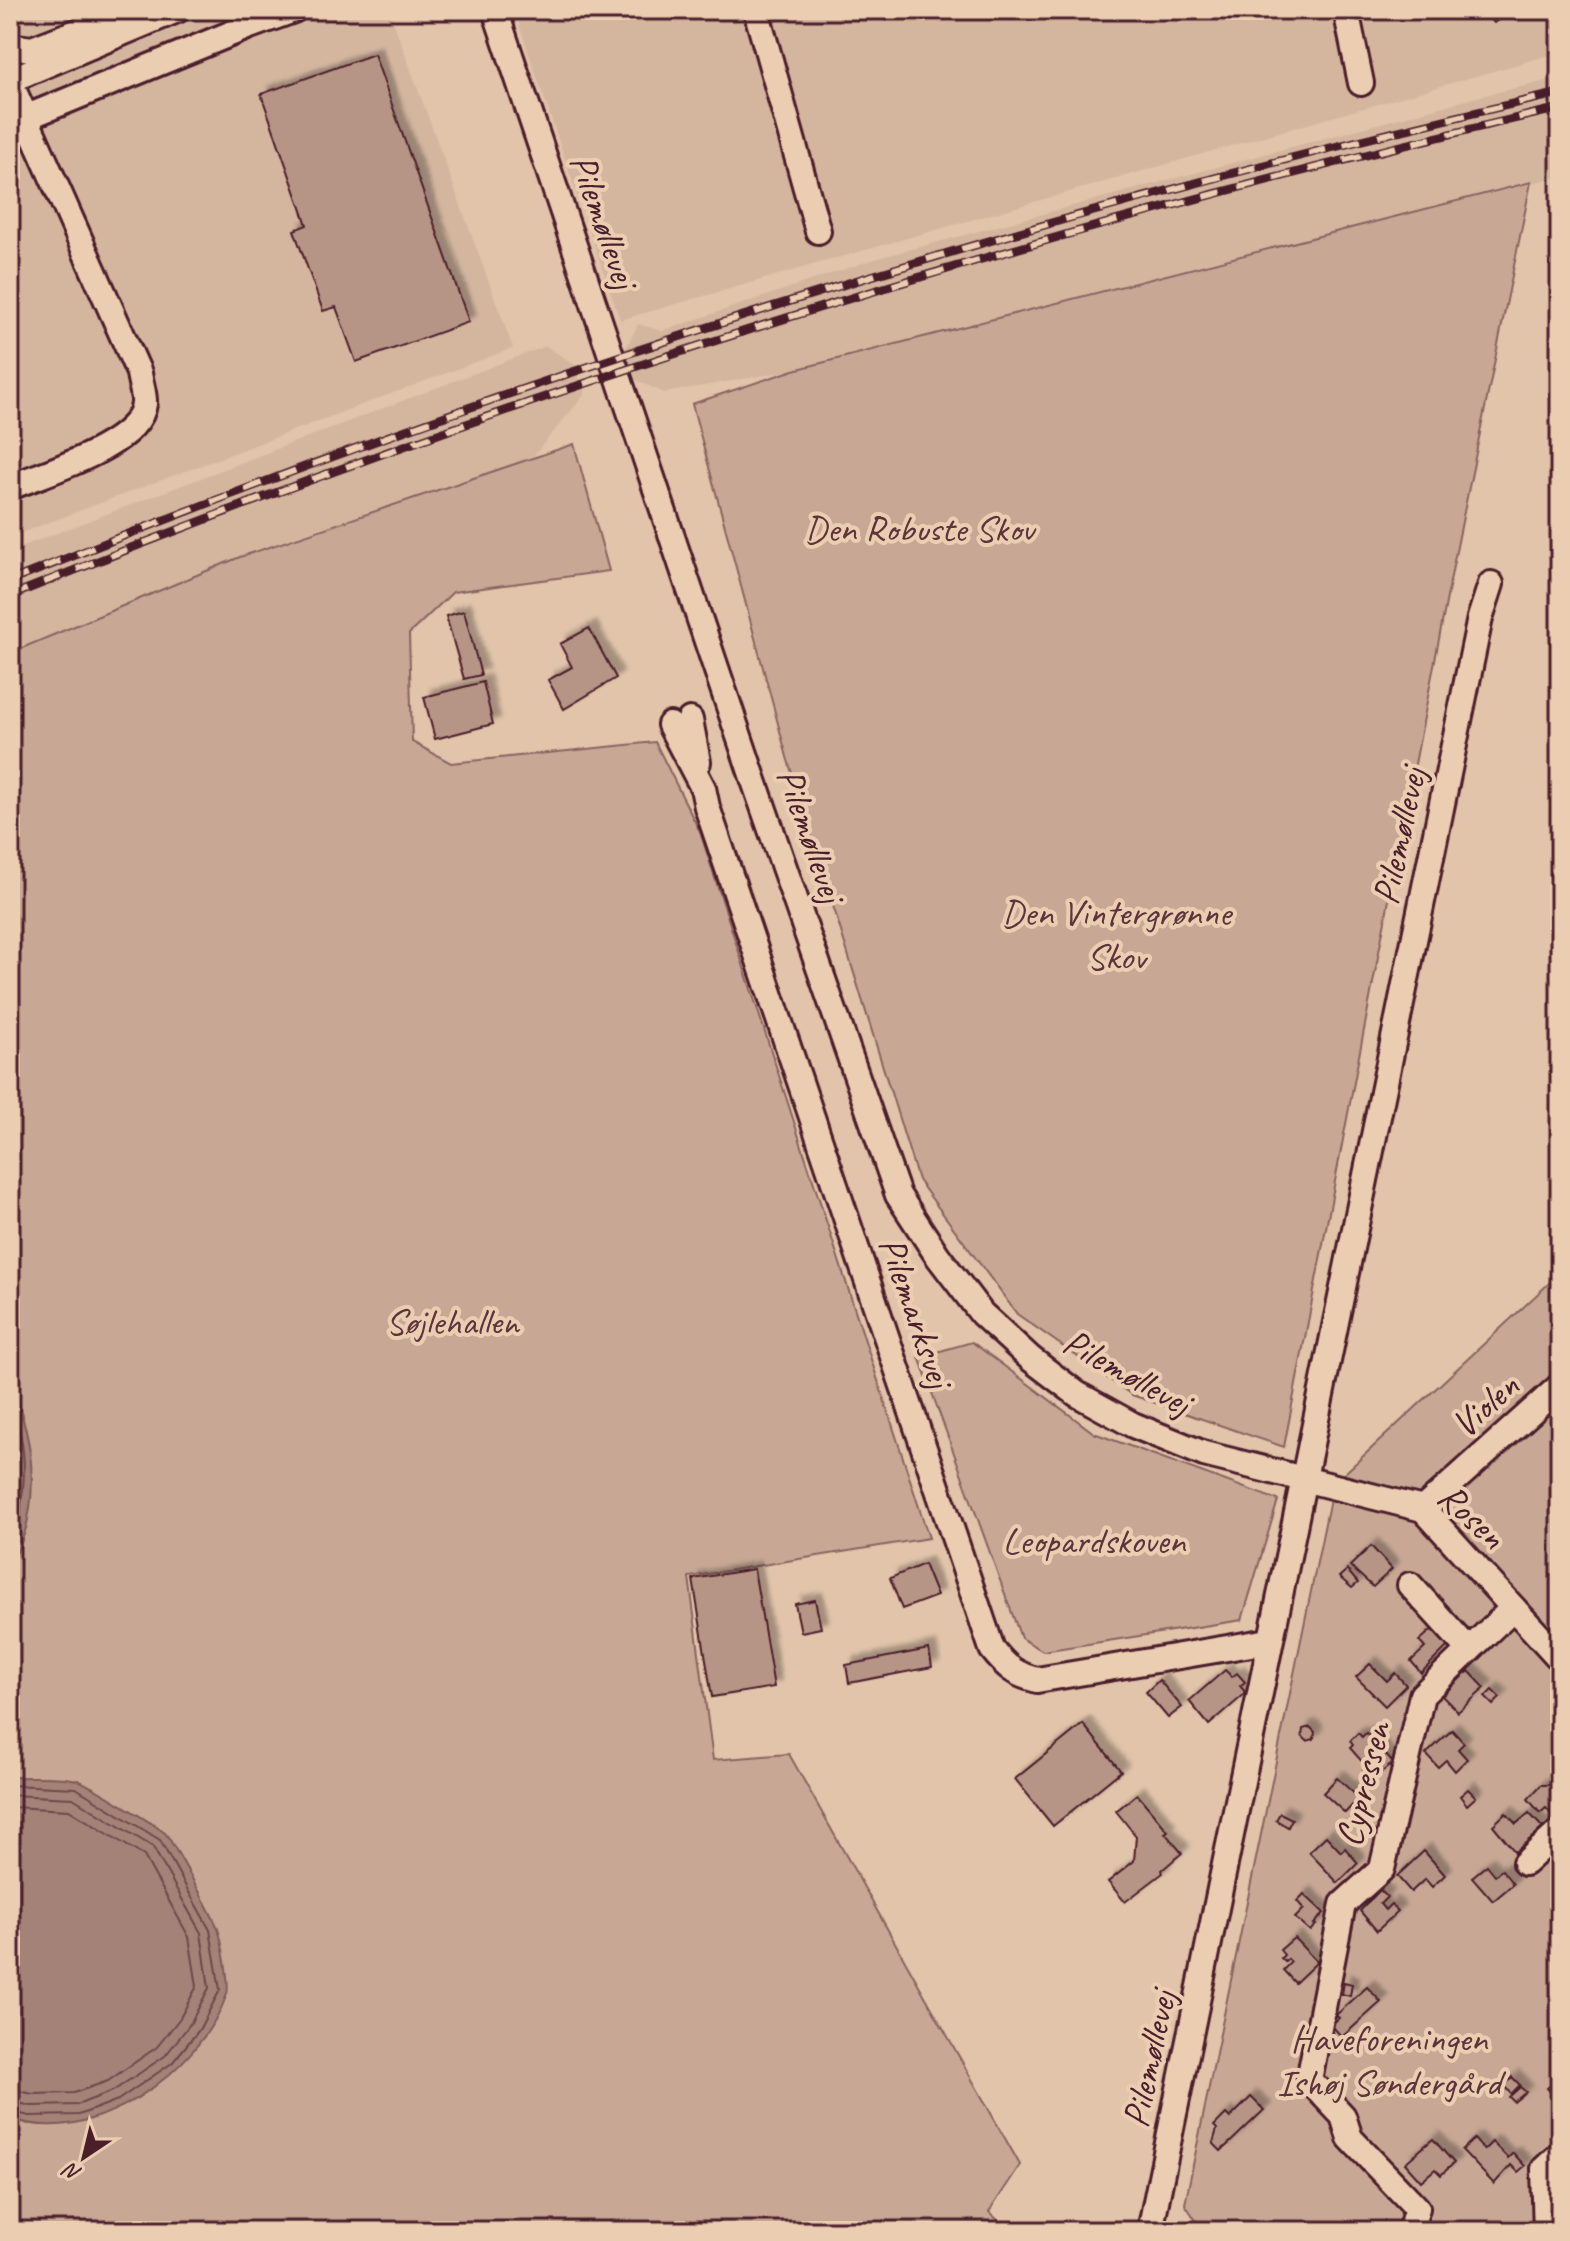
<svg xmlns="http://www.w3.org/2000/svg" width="1570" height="2241" viewBox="0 0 1570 2241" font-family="Caveat,sans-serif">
	<defs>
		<filter id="shadow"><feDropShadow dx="7" dy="-7" stdDeviation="2" flood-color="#0004"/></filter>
	</defs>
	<rect width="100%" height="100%" fill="#e1c4aa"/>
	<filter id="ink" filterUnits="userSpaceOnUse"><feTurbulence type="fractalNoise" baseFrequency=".0125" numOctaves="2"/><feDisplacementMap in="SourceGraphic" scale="16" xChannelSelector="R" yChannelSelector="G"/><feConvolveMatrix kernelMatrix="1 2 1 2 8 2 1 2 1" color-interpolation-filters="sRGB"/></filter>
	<g filter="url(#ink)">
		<g fill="#d4b69f">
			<polygon points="10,10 389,10 513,348 10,537"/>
			<polygon points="514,10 1560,10 1560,52 620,320"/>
			<polygon points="1560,78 1560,176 794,370 664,393 634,379 624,352 638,324 662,331 875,259 1485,95"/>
			<polygon points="546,346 574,364 585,394 531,459 240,557 10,653 10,551"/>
		</g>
		<g fill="#c8a895" stroke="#896460" stroke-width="2">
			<polygon points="1531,182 1453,566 1284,1447 1132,1395 1017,1314 918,1180 787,757 692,404 794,370"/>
			<polygon points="574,444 609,571 453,592 409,634 412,742 451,763 655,742 700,832 929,1538 689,1577 713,1760 789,1754 1020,2165 989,2212 1010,2231 10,2231 10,2118 28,2124 78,1780 10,1777 10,1565 27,1522 23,1414 10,1387 10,653 240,557"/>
			<polygon points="1560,1273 1560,2231 1203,2231 1185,2204 1330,1499 1344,1474"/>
			<polygon points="972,1342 1094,1433 1278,1500 1242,1620 1043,1651 1021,1638 919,1357"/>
		</g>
		<g fill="#a58278" stroke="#815a59" stroke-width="2">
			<path d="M10,1387C36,1439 42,1513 10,1565Z"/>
			<path d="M10,1777C31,1778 57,1775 77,1780C86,1782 157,1826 165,1833C171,1839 215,1919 218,1929C222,1940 230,1985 227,1994C200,2071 92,2150 10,2118Z"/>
		</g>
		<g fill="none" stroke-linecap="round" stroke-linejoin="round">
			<g stroke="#6e474a" stroke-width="2">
				<path d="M10,1405C31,1448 26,1502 10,1545"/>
				<polyline points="10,1785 76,1788 160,1840 210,1930 220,1990 199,2030 172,2063 118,2100 79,2115 29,2116 10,2111"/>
				<polyline points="10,1795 73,1798 153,1847 201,1933 209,1988 190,2024 165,2056 113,2091 77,2105 31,2106 10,2101"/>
				<polyline points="10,1807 69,1810 144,1856 189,1937 197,1986 180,2018 157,2047 108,2081 74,2093 33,2094 10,2089"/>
			</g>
		</g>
		<g fill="#b79586" stroke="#4a1f2b" stroke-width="2" filter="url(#shadow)">
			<polygon points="1483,10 1511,10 1494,23"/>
			<polygon points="374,54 469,322 356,362 336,307 323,311 294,230 307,225 261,94"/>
			<polygon points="464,611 481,675 464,679 446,616"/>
			<polygon points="589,628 616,678 564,709 548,680 572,667 560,644"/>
			<polygon points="483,682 493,724 435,739 424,697"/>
			<polygon points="1371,1546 1392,1569 1373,1587 1350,1566"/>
			<polygon points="924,1564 937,1596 902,1609 890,1578"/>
			<polygon points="754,1569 774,1687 712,1697 693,1579"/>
			<polygon points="1347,1570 1358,1583 1352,1588 1339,1577"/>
			<polygon points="815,1600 821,1628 801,1632 795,1604"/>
			<polygon points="1434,1628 1449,1645 1421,1673 1411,1661 1425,1648 1419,1641"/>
			<polygon points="929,1649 932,1667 849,1683 846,1665"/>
			<polygon points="1370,1664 1387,1681 1395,1673 1406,1685 1385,1706 1356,1677"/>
			<polygon points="1225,1670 1232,1677 1237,1673 1245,1682 1240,1686 1246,1693 1209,1725 1189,1701"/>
			<polygon points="1464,1670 1467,1673 1469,1671 1485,1688 1458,1712 1442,1696 1463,1676 1460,1674"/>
			<polygon points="1159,1680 1182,1707 1168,1718 1146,1692"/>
			<polygon points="1492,1690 1500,1698 1493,1705 1485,1697"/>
			<polygon points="1083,1724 1121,1771 1053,1826 1015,1779"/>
			<polygon points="1310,1727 1315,1732 1314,1739 1307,1741 1302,1736 1303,1729"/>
			<polygon points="1452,1730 1464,1743 1458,1749 1467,1759 1455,1771 1446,1760 1438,1767 1426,1754"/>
			<polygon points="1358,1733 1362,1737 1366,1733 1393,1763 1372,1780 1363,1770 1366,1766 1350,1748 1353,1745 1350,1741"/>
			<polygon points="1560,1777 1560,1812 1554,1817 1546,1808 1540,1813 1528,1799 1541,1785 1551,1785"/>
			<polygon points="1337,1778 1359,1798 1345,1813 1323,1793"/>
			<polygon points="1468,1789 1476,1797 1467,1805 1460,1796"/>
			<polygon points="1137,1794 1168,1831 1165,1833 1182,1853 1162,1870 1163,1873 1125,1902 1108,1882 1134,1861 1136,1836 1116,1811"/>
			<polygon points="1280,1813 1292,1819 1288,1827 1276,1820"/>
			<polygon points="1506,1813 1516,1824 1529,1813 1543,1828 1515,1852 1493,1825"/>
			<polygon points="1326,1836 1341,1852 1345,1848 1358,1863 1338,1883 1309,1852"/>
			<polygon points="1424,1851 1445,1875 1432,1887 1425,1879 1411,1892 1397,1876"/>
			<polygon points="1487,1865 1495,1875 1502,1870 1513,1884 1493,1901 1472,1877"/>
			<polygon points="1380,1890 1387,1897 1380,1904 1385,1910 1391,1904 1398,1911 1377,1931 1360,1911"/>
			<polygon points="1304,1894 1324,1913 1314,1924 1316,1925 1310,1931 1295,1918 1304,1909 1297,1901"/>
			<polygon points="1294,1938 1317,1962 1295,1983 1283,1970 1291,1962 1288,1959 1285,1962 1281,1958 1284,1955 1280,1950"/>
			<polygon points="1344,1982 1352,1984 1350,1996 1342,1994"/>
			<polygon points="1367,1987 1381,2002 1342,2037 1331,2025 1339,2018 1336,2015"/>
			<polygon points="1512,2077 1520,2085 1511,2094 1504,2086"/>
			<polygon points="1560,2077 1560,2102 1547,2088"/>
			<polygon points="1520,2087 1526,2092 1514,2102 1509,2097"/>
			<polygon points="1251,2097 1264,2110 1221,2151 1213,2143 1217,2129 1214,2126 1226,2114 1230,2118"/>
			<polygon points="1433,2139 1454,2163 1441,2175 1435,2169 1421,2181 1405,2163"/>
			<polygon points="1474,2139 1484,2150 1492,2142 1508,2158 1513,2153 1525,2166 1518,2172 1511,2165 1494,2184 1462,2150"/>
		</g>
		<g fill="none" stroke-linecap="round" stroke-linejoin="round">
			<defs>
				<g id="minor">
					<polyline points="495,10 752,775 898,1195 937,1255 982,1314 1031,1359 1077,1394 1133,1425 1204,1454 1423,1509 1560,1659"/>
					<polyline points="756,10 818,231"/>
					<polyline points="1346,10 1361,83"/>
					<polyline points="10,46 32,49 134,10"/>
					<polyline points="10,80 177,10"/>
					<path d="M10,82L139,373C140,382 145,395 144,404C139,446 44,473 10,487"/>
					<polyline points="10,124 247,27 294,10"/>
					<polyline points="690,720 698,762"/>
					<path d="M670,725L703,788L707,807L992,1649C1006,1667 1016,1675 1037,1680L1269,1641"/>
					<polyline points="1423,1509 1560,1386"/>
					<polyline points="1410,1585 1469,1650"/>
					<polyline points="1525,1863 1560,1831"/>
					<polyline points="1150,2231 1480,618 1491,584"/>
					<polyline points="1410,2231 1417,2208 1350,2138 1343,2116 1309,2080 1343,1904 1382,1869 1422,1695 1513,1608"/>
					<polyline points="1546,2231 1544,2169 1560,2154"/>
				</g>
			</defs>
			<use href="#minor" stroke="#4a1f2b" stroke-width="30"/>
			<use href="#minor" stroke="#ebceb2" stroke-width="24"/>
			<defs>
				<g id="rail">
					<path d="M10,581C512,378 1032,213 1560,93"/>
					<path d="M10,596C512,393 1032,230 1560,108"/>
				</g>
			</defs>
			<use href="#rail" stroke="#4a1f2b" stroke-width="9"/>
			<use href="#rail" stroke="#ebceb2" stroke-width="6" stroke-dasharray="18" stroke-linecap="butt"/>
		</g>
	</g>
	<g text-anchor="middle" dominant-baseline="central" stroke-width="8" stroke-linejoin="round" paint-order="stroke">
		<g font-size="38" fill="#4a1f2b" stroke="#ebceb2">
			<text transform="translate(604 221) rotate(71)">Pilemøllevej</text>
			<text transform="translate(811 835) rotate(71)">Pilemøllevej</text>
			<text transform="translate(1399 836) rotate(-78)">Pilemøllevej</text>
			<text transform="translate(916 1312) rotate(71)">Pilemarksvej</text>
			<text transform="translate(1127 1372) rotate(29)">Pilemøllevej</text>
			<text transform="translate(1485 1405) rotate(-42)">Violen</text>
			<text transform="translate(1472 1516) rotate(43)">Rosen</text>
			<text transform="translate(1363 1784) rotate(-76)">Cypressen</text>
			<text transform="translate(1149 2059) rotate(-78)">Pilemøllevej</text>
		</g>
		<g font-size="38" fill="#5d343b" stroke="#ebceb2">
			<text x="919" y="528">Den Robuste Skov</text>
			<text x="1116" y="912">Den Vintergrønne<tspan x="1116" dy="44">Skov</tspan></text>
			<text x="452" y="1321">Søjlehallen</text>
			<text x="1094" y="1540">Leopardskoven</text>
			<text x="1389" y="2038">Haveforeningen<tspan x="1389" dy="44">Ishøj Søndergård</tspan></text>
		</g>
	</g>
	<rect width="1570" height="2241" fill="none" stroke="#ebceb2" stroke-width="40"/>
	<rect x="20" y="20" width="1530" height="2201" fill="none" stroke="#4a1f2b" stroke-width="3" filter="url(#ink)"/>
	<g transform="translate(84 2157) rotate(215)" stroke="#ebceb2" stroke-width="6" paint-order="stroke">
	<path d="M0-6L14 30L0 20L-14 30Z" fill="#4a1f2b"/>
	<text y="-12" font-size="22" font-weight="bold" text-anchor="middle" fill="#4a1f2b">N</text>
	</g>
</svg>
